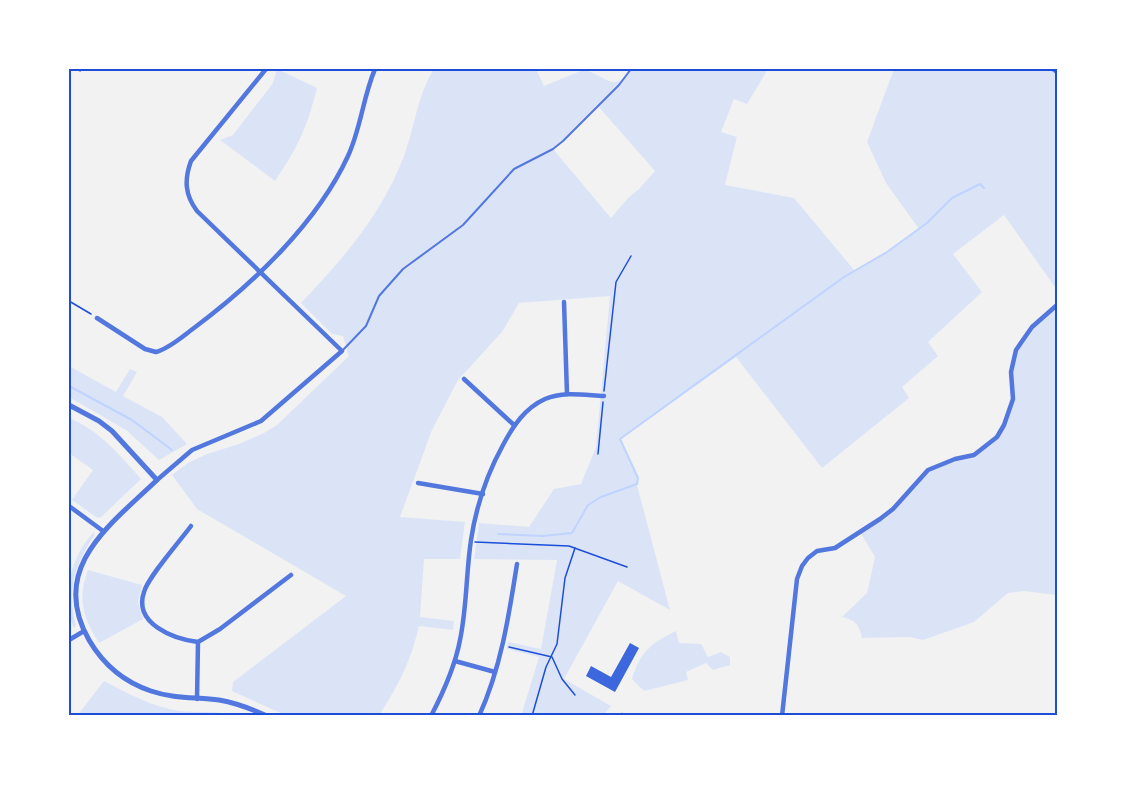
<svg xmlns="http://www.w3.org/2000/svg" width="1126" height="785" viewBox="0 0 1126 785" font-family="Helvetica,sans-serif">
	<rect width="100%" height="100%" fill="#f2f2f2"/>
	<g fill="#dbe4f7" fill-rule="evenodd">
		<path d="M277,69L317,88C307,128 298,147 275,181L220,140L233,135L273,83Z"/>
		<path d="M434,69H536L544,86L583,70C605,73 613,96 631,69H768L747,104L734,99L721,132L737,137L725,185L794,198L855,271L887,252L919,229L886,183L867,142L894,69H1057V290L1004,215L953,254L982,292L928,342L938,356L902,387L909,398L822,468L736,357L620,439L638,478L637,485L670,610L618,581L564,679L611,706L603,716H521L539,657L507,649L508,642L541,649L557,560L474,559L479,523L529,527L554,489L581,484L596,447L610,296L519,303L502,332L458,380L432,430L400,517L465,522L460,559H424L420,617L454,621L453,630L419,626C411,661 399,684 380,714L287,716L232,691L233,682L346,596L197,509L172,475L188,463L207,454L239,444L264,433L277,425L349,356L343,336L332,334L301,303C343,259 382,214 404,156C415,126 417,96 434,69ZM598,106L655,171L639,189L628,198L611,218L553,149Z"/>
		<path d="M1057,305V595L1024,591L1008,593L974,622L923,640L910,637L862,638C859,624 855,620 842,617L867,593L875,557L860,532L880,519L928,470L974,455L997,437L1013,399V359L1032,327Z"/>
		<polygon points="69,366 116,392 130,369 137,372 123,396 162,417 187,444 159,460 126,430 69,397"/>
		<path d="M69,418C100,431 119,454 141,479L100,518L96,517L72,500L93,470L69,453Z"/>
		<path d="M94,532V536C75,564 66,592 76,625L74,628C60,598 71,555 94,532Z"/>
		<path d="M88,570L142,585L138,602L143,619L99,643C83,617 77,599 88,570Z"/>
		<path d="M676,631L679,643L701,644L708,657L721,652L730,657V665L713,670L706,663L686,672L688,680L644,691L632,679C640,652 651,643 676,631Z"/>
		<path d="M104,681C127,693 153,707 179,711C199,713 217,710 236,716H77Z"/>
	</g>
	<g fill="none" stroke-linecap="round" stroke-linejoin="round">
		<g stroke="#bfd3fe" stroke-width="2">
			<polyline points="69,386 132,420 172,450"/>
			<polyline points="498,534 543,536 572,533 588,505 601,497 637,484 638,478 620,439 844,277 887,252 927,223 952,198 980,184 984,188"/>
		</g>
	</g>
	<polygon fill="#3d67dc" points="630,643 639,648 615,692 586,676 591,666 611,677"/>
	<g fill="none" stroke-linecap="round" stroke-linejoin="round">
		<g stroke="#1d4ed8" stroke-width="1.5">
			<polyline points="79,69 80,71"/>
			<polyline points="69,301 91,314"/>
			<polyline points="604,391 616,282 631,256"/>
			<polyline points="598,454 603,402"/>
			<polyline points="475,542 569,546 627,567"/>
			<polyline points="509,647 552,657 562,679 575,695"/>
			<polyline points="532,716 546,667 557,644 565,578 575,548"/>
		</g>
		<polyline stroke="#5277de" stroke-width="2" points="342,351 366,326 379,296 403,269 463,225 514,169 553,149 563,141 619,85 631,69"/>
		<g stroke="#5277de" stroke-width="4.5">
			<polyline points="1053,69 1057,72"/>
			<polyline points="564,302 567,394"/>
			<path d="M97,318L145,349L156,352C170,348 183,336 194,328C253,284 317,223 348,156C361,128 363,97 375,69"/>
			<polyline points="464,379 514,425"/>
			<path d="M157,480L192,450L261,421L342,351L197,211C185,195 184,180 191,161L266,69"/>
			<polyline points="418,483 483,494"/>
			<polyline points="69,506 103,531"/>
			<path d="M191,526C180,541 148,577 144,592C133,624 174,639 198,642"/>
			<polyline points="69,640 84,631"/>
			<polyline points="455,661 495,672"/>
			<polyline points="197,699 198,642 220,629 291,575"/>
			<path d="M431,716C444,691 455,667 460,640C467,607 466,573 471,540C476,507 487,474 503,445C513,426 525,408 545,399C564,391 584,395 604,396"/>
			<path d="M479,716C501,668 509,615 517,564"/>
			<polyline points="620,716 622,715"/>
			<polyline points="782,716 797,579 802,566 808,558 817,551 835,548 880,519 893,509 928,470 955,459 974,455 997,437 1004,425 1013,399 1011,372 1016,350 1032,327 1057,305"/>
		</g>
		<path stroke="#5277de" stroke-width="5" d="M69,405L99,421L112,431L157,480C110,525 48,568 89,640C103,664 124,682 151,691C174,699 196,697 219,700C236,703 252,709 267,716"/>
	</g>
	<rect width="1126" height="785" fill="none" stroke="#ffffff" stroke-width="141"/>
	<rect x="70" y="70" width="986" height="644" fill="none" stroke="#1d4ed8" stroke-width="2"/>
</svg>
